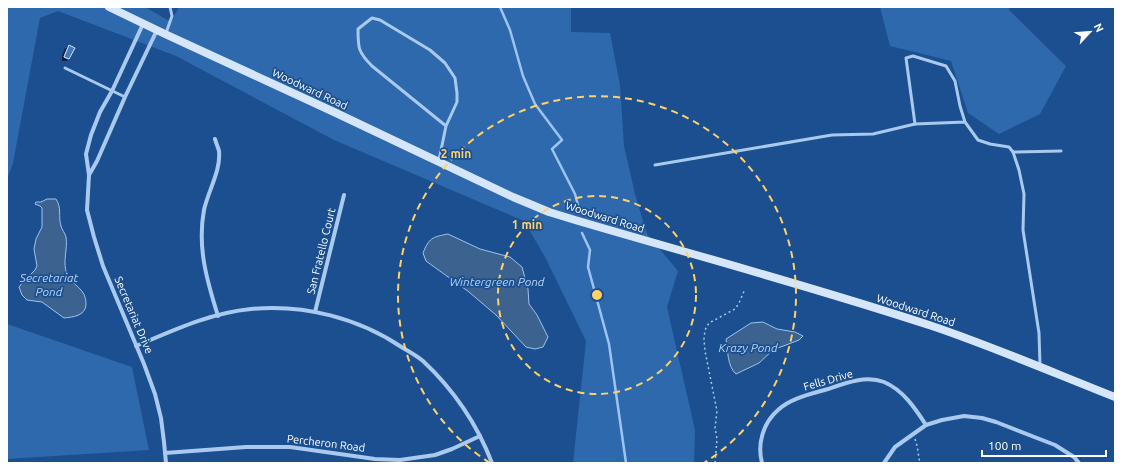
<svg xmlns="http://www.w3.org/2000/svg" width="1122" height="470" viewBox="0 0 1122 470" font-family="Ubuntu,sans-serif">
	<defs>
		<filter id="shadow"><feDropShadow dx="-3.5" dy="3.5" stdDeviation="0" flood-color="#0009"/></filter>
	</defs>
	<rect width="100%" height="100%" fill="#1b4f8f"/>
	<g fill="#2e69ad">
		<polygon points="7,7 145,7 171,22 179,7 571,7 571,32 610,33 620,85 624,146 635,194 647,234 678,271 667,307 695,430 694,463 573,463 586,341 545,257 524,221 334,140 176,56 58,11 40,18 13,163 7,179"/>
		<polygon points="880,7 1009,7 1009,10 1066,66 1040,114 999,134 968,113 951,61 890,46"/>
		<polygon points="7,324 132,367 149,450 7,459"/>
	</g>
	<g fill="#3c6290" stroke="#9cc4f0">
		<path d="M47,199H56C62,208 58,216 61,226C62,230 65,233 66,237C68,249 62,263 67,274C72,286 87,288 86,305C85,316 73,317 64,318L42,302L27,300L22,295L19,287L24,281L35,270L37,266L34,249L36,239L42,227V208L40,206L35,204L36,202H41Z"/>
		<path d="M448,234L480,249L510,257L522,267L528,289L529,304L537,315L548,337L543,347L535,349L526,347L496,315L469,292L426,261L423,253C429,238 432,237 448,234Z"/>
		<path d="M763,322L777,329L795,332L803,336L799,340L773,350L759,363L736,374C727,366 728,350 726,339L751,323Z"/>
	</g>
	<g fill="none" stroke-linecap="round" stroke-linejoin="round">
		<g stroke="#9cc4f0" stroke-width="2.5">
			<polyline points="500,7 510,30 523,76 535,104 562,140 552,149 575,194 580,213"/>
			<polyline points="582,233 590,250 588,267 609,344 626,463"/>
		</g>
	</g>
	<polygon fill="#4478b7" stroke="#cfe3fa" filter="url(#shadow)" points="69,45 75,48 69,59 64,57"/>
	<g fill="none" stroke-linecap="round" stroke-linejoin="round">
		<g stroke="#a9c9ee" stroke-width="1.5" stroke-dasharray="2 3" stroke-linecap="butt">
			<path d="M915,439C918,447 918,455 920,463"/>
			<polyline points="715,463 717,439 715,428 717,411 705,351 704,339 705,330 709,323 735,309 739,303 745,289"/>
		</g>
		<g stroke="#a9c9ee" stroke-width="3">
			<polyline points="166,33 172,16 170,7"/>
			<polyline points="65,68 125,97"/>
			<polyline points="965,122 915,124 906,58 913,56 946,66 955,81 960,106 965,122 978,140 990,144 1009,147 1013,152 1019,170 1024,194 1023,230 1039,333 1040,365"/>
			<polyline points="1013,152 1061,151"/>
			<path d="M439,160L446,126L372,66C358,52 358,48 358,29L372,18L380,20L430,50L445,63L455,78L457,93V102L446,126"/>
			<polyline points="655,165 832,135 873,134 915,124"/>
		</g>
		<g stroke="#a9c9ee" stroke-width="4">
			<polyline points="143,24 112,91 100,112 91,135 86,154 89,175 97,161 125,97 157,30"/>
			<path d="M215,139C216,143 218,147 219,151C221,171 208,191 204,210C197,247 207,281 218,316"/>
			<polyline points="89,175 87,210 94,237 103,266 144,364 155,394 161,418 164,442 166,463"/>
			<polyline points="315,312 344,195"/>
			<path d="M136,346C174,330 210,313 251,309C304,304 359,318 403,348C410,352 417,356 423,361C454,390 477,424 492,463"/>
			<polyline points="165,453 246,447 290,447 375,459 400,460 435,455 452,449 480,436"/>
			<path d="M762,463C757,444 763,423 778,410C791,398 811,394 828,389C845,383 866,375 884,382C903,390 915,408 926,425"/>
			<polyline points="884,463 895,447 926,425 942,420 964,416 982,418 996,422 1055,445 1074,457 1079,463"/>
		</g>
		<path stroke="#d6e6fa" stroke-width="8" d="M109,7L165,34L334,112L513,197L549,212L575,220C694,255 814,287 932,326C994,347 1054,373 1115,397"/>
	</g>
	<g fill="none" stroke="#ffd166" stroke-width="2" stroke-dasharray="7 5">
		<circle cx="597" cy="295" r="99"/>
		<path d="M490 463A199 199 0 1 1 704 463"/>
	</g>
	<g text-anchor="middle" dominant-baseline="central" stroke-width="3.5" stroke-linejoin="round" paint-order="stroke">
		<g font-size="11" fill="#fff" stroke="#1b4f8f">
			<text transform="translate(310 89) rotate(25)">Woodward Road</text>
			<text transform="translate(605 217) rotate(17)">Woodward Road</text>
			<text transform="translate(321 251) rotate(-76)">San Fratello Court</text>
			<text transform="translate(916 310) rotate(18)">Woodward Road</text>
			<text transform="translate(134 315) rotate(67)">Secretariat Drive</text>
			<text transform="translate(828 380) rotate(-16)">Fells Drive</text>
			<text transform="translate(326 443) rotate(7)">Percheron Road</text>
		</g>
		<g font-size="12" font-style="italic" fill="#b5d3f5" stroke="#1b4f8f">
			<text x="49" y="277">Secretariat<tspan x="49" dy="14">Pond</tspan></text>
			<text x="497" y="281">Wintergreen Pond</text>
			<text x="748" y="347">Krazy Pond</text>
		</g>
	</g>
	<circle cx="597" cy="295" r="6" fill="#ffd166" stroke="#1b4f8f" stroke-width="2"/>
	<g font-size="12" text-anchor="middle" font-weight="bold" fill="#ffd166" stroke="#1b4f8f" stroke-width="3.5" stroke-linejoin="round" paint-order="stroke">
		<text x="456" y="158">2 min</text>
		<text x="527" y="229">1 min</text>
	</g>
	<rect width="1122" height="470" fill="none" stroke="#ffffff" stroke-width="16"/>
	<g transform="translate(1090 32) rotate(64)" stroke="#1b4f8f" stroke-width="3" paint-order="stroke">
	<path d="M0-3L7 15L0 10L-7 15Z" fill="#ffffff"/>
	<text y="-6" font-size="11" font-weight="bold" text-anchor="middle" fill="#ffffff">N</text>
	</g>
	<path d="M982 450v6h124v-6" fill="none" stroke="#ffffff" stroke-width="2"/>
	<text x="988" y="450" font-size="12" fill="#ffffff" stroke="#1b4f8f" stroke-width="3" paint-order="stroke">100 m</text>
</svg>
